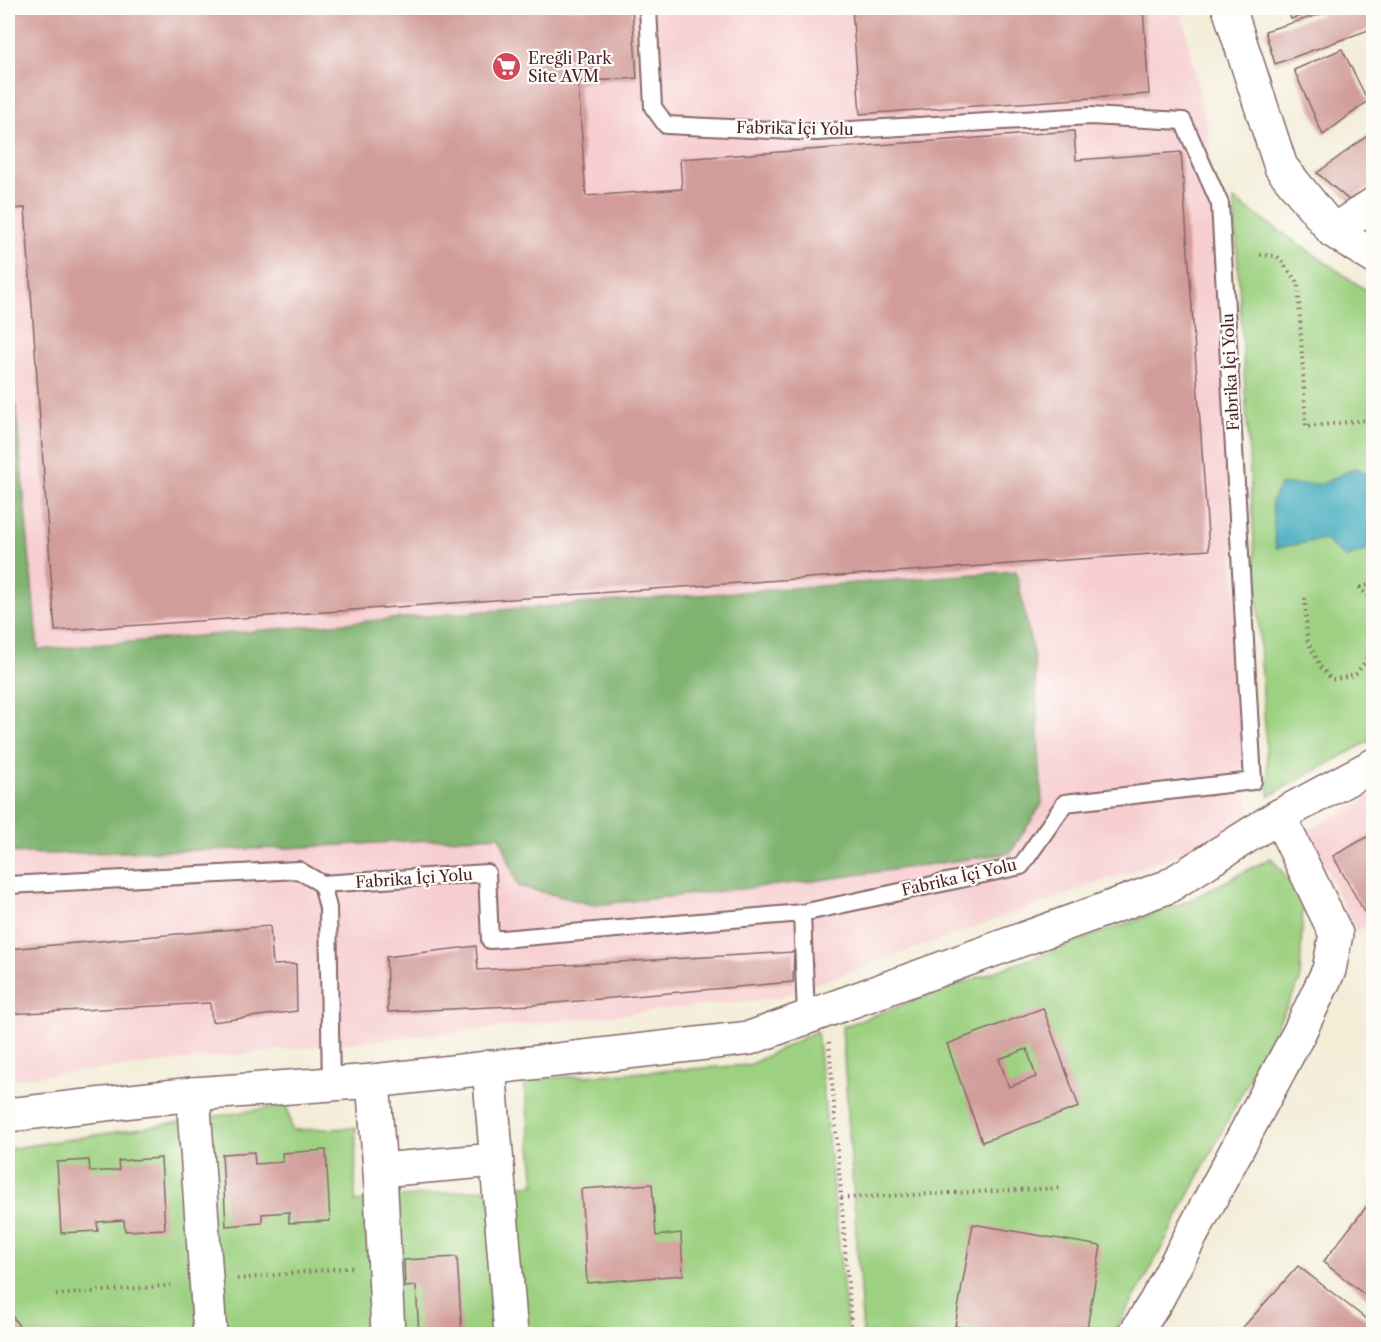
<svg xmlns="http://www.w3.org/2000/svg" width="1381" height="1342" viewBox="0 0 1381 1342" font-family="'Libre Caslon Text',serif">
	<rect width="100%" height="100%" fill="#fdfcf7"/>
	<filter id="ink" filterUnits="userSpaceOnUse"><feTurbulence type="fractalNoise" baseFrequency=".0167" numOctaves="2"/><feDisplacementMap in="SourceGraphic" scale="12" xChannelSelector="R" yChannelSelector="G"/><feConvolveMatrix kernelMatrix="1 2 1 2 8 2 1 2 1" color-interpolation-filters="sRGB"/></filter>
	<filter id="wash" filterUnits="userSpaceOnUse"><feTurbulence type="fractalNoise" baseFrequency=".008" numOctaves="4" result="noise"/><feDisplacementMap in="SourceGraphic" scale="24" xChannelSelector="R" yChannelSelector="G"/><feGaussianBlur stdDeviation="1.35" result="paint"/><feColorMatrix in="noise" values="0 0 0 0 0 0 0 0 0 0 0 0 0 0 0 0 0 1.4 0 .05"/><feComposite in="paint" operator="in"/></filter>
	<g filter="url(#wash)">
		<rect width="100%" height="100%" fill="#f3edd8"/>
		<g fill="#f7cfd1">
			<polygon points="8,8 1181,8 1208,132 1249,816 1196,848 777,998 8,1079"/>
			<polygon points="1373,795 1373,925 1355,930 1308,830"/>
		</g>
		<g fill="#9dd181" stroke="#747856" stroke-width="1.5">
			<polygon points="1234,200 1373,295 1373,739 1269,796"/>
			<polygon points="1271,858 1303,898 1300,981 1147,1276 1113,1334 863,1334 842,1027 1186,902"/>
			<polygon points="817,1031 848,1334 8,1334 8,1149 287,1105 292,1130 356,1128 355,1202 535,1184 524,1080 749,1065"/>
		</g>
		<polygon fill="#7eb36f" stroke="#64694d" stroke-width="1.5" points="8,324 38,650 449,614 1016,571 1034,659 1042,804 1010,853 813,881 594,905 518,886 500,836 287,848 46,854 8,852"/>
		<polygon fill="#3fabbe" stroke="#446574" stroke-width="1.5" points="1355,468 1373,476 1373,548 1346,558 1324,539 1276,548 1272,501 1280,485 1322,484"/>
		<g id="blocks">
			<g fill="#d19c99" fill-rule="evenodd">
				<polygon points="8,8 632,8 637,78 578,82 586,196 682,189 680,159 1074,131 1076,160 1181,152 1209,550 55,631 25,208 9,209"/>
				<polygon points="852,8 1143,8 1149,94 860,114"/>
				<polygon points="1287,8 1323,8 1291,19"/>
				<polygon points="1341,8 1374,8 1374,28 1275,64 1265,31"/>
				<polygon points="1342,49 1368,101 1323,135 1294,70"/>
				<polygon points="1374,131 1374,186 1349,200 1317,173"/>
				<polygon points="1374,833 1374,908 1365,913 1333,856"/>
				<polygon points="270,926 273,965 296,964 297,1011 212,1022 210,1003 8,1014 8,949"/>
				<polygon points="476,946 478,970 794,952 793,982 532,1005 388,1012 386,957"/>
				<path d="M1043,1008L1079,1107L982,1142L947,1044ZM1027,1049L1036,1077L1009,1087L999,1059Z"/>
				<polygon points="326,1150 330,1221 289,1223 289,1212 262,1214 262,1223 226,1226 222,1154 254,1152 255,1164 283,1162 282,1153"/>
				<polygon points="161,1158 165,1229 125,1231 124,1220 97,1222 98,1231 61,1233 57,1162 89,1160 90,1172 119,1170 118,1161"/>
				<polygon points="652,1184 656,1236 681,1233 683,1275 587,1283 581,1189"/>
				<polygon points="1374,1197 1374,1302 1323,1262"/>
				<polygon points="973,1224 1101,1246 1086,1334 1003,1334 955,1326"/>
				<polygon points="457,1257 462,1334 419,1334 416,1286 405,1287 404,1260"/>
				<polygon points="1298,1266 1374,1325 1374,1334 1237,1334"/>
				<polygon points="8,1309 24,1334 8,1334"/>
			</g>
		</g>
	</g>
	<g filter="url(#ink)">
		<use href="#blocks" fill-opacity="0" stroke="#856768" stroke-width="1.5"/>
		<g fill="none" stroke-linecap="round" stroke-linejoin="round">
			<defs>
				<g id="lane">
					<polyline points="648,8 653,107 666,125 816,132 1090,116 1183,121 1220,204 1253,781 1065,803 1021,866 802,913 806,1017"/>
					<polyline points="322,884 487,873 490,940 802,913"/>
					<polyline points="8,885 298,870 322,884 328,908 331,1085"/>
				</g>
				<g id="street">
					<polyline points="1333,231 1374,204"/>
					<polyline points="489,1067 511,1334"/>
					<polyline points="373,1081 380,1170 388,1334"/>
					<polyline points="193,1094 210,1334"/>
					<polyline points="380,1170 496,1160"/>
					<polyline points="1135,1334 1156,1301 1299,1033 1329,970 1336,934 1279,816"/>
				</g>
				<g id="secondary">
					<polyline points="1229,8 1281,167 1333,231 1374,257"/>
					<polyline points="8,1115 193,1094 373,1081 750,1038 1167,887 1279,816 1374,765"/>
				</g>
			</defs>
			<use href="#lane" stroke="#856768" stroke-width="20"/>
			<use href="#street" stroke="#856768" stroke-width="36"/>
			<use href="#secondary" stroke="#856768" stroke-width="36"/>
			<g stroke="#856768" stroke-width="4" stroke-dasharray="1.5 4.5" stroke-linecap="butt">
				<polyline points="1260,255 1277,256 1298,283 1306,427 1374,419"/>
				<polyline points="1359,587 1374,602"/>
				<polyline points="1360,587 1374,584"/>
				<polyline points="1305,598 1307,639 1320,666 1332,680 1355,675 1366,661 1374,633"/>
				<polyline points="829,1042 852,1334"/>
				<polyline points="841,1198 1062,1188"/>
				<polyline points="237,1279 354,1267"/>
				<polyline points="56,1295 175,1285"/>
			</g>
			<use href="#lane" stroke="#fff" stroke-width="16"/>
			<use href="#street" stroke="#fff" stroke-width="33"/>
			<use href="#secondary" stroke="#fff" stroke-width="33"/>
		</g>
	</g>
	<defs>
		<symbol id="supermarket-disc" viewBox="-11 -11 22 22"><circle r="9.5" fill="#d1495b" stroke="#fdfcf7"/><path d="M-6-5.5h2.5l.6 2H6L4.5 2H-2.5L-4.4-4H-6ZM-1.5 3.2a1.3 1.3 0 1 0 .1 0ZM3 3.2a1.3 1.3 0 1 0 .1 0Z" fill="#fff"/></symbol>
	</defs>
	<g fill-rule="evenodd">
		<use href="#supermarket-disc" x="490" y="50" width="33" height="33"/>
	</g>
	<g text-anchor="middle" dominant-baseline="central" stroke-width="4.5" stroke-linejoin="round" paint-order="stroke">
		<g font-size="16" fill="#4a1f2b" stroke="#fdfcf7" text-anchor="start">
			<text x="528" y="58">Ereğli Park<tspan x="528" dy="18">Site AVM</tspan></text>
		</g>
		<g font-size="16" fill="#4a1f2b" stroke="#fdfcf7">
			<text transform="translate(795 128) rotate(1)">Fabrika İçi Yolu</text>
			<text transform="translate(1230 372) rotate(-93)">Fabrika İçi Yolu</text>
			<text transform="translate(959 877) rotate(-13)">Fabrika İçi Yolu</text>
			<text transform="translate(414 878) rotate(-4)">Fabrika İçi Yolu</text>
		</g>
	</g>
	<rect width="1381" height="1342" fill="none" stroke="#fdfcf7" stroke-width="30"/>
</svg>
